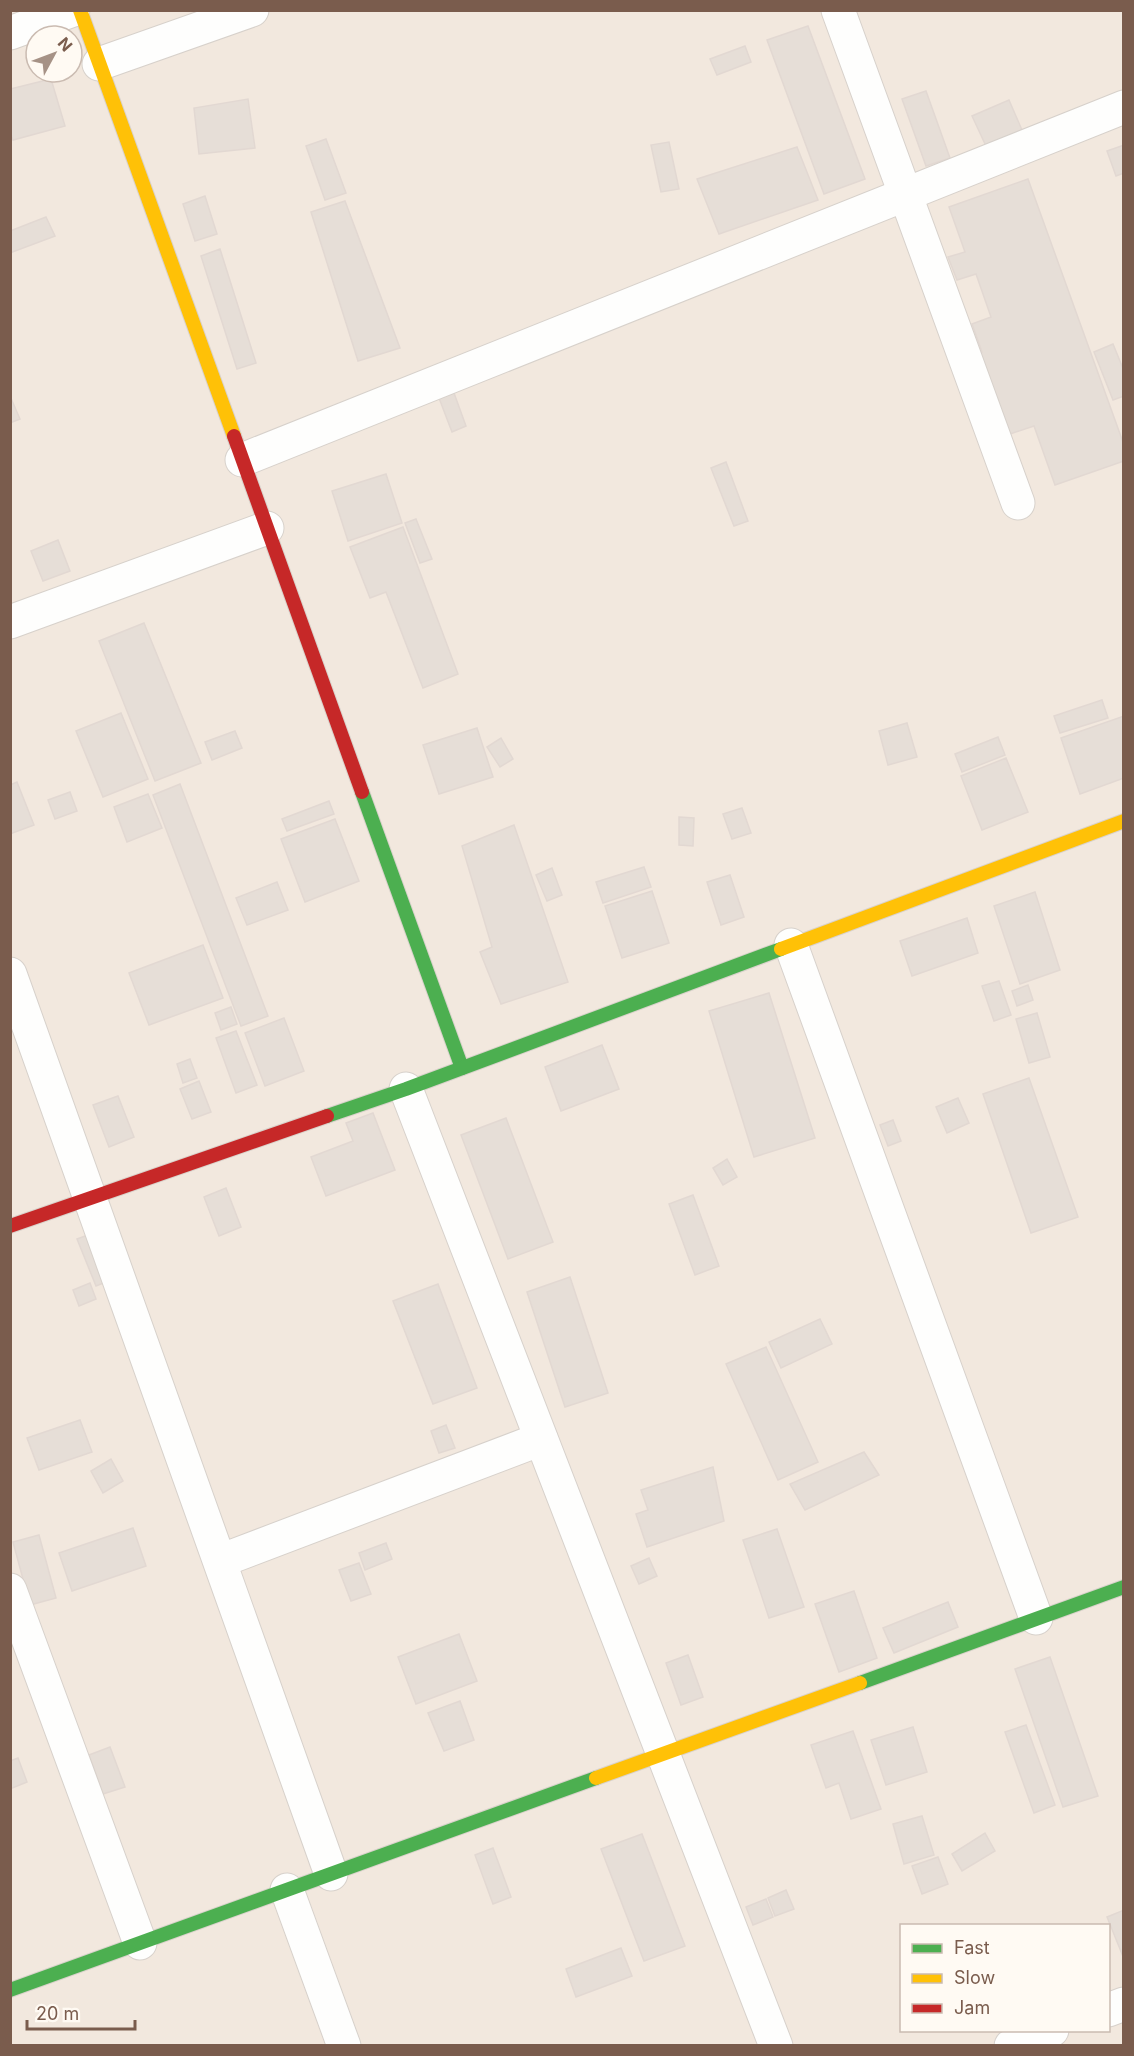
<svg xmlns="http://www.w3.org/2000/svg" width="1134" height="2056" viewBox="0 0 1134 2056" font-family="Inter,sans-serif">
	<rect width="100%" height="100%" fill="#f9f5f0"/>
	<path fill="#f2e8de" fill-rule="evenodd" d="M11,11H1123V2045H11ZM36,36H72V72H36ZM902,1926H1108V2030H902Z"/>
	<g fill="#e6ded7" stroke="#e2d8d2" stroke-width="1.5">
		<polygon points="808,26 865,179 824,194 767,40"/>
		<polygon points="745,46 751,62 717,75 710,59"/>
		<polygon points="51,79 65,126 13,140 10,133 10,89"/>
		<polygon points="926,91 950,158 926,166 902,99"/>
		<polygon points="248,99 255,148 199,154 194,108"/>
		<polygon points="1009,100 1022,130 986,146 972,116"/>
		<polygon points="326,139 346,193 325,200 306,146"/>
		<polygon points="669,142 679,189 661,192 651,145"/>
		<polygon points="1124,145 1124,173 1116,176 1107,151"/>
		<polygon points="797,147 818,200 719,234 697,179"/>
		<polygon points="1028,179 1124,445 1124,461 1055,485 1034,426 1010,434 965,358 982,352 972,324 991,317 976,274 957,280 948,257 965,252 949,207"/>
		<polygon points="205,196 217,234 195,241 183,204"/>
		<polygon points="345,201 400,348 358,361 311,212"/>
		<polygon points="46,217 55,236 10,253 10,231"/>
		<polygon points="220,249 256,363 237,369 201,256"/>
		<polygon points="1113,344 1124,371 1124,396 1113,400 1094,352"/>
		<polygon points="454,393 466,426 452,432 439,398"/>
		<polygon points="10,396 20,419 10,423"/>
		<polygon points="726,462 748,521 734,526 711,468"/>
		<polygon points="386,474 402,523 348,541 332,491"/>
		<polygon points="416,519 432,559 420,563 405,523"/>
		<polygon points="403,527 458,674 423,688 386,592 370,598 350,547"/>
		<polygon points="58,540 70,571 43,581 31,551"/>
		<polygon points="144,623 201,763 155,781 99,641"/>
		<polygon points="1102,700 1108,718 1060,733 1054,716"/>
		<polygon points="121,713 148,779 103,797 76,731"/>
		<polygon points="1124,716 1124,778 1080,794 1061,738"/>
		<polygon points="907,723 917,757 888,765 879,731"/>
		<polygon points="477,728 493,777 439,794 423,745"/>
		<polygon points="235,731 242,748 212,760 205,742"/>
		<polygon points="998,737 1005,755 962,772 955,754"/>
		<polygon points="501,738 513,759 500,767 487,747"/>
		<polygon points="1006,758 1028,812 982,830 961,776"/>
		<polygon points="17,782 34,825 10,834 10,785"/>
		<polygon points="180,784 268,1016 241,1026 153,795"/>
		<polygon points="70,792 77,811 55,819 48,800"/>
		<polygon points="148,794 162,828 127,842 114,807"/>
		<polygon points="329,801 334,814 287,831 282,819"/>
		<polygon points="742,808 751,833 732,839 723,814"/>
		<polygon points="679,817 694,818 693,846 679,845"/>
		<polygon points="335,819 359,881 305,902 281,839"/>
		<polygon points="514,825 568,982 501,1004 480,952 492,947 462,846"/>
		<polygon points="644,867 651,887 603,903 596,882"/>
		<polygon points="552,868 562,895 547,901 536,875"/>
		<polygon points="730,875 744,917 721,925 707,882"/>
		<polygon points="277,882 288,910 247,925 236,898"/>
		<polygon points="652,891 669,943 622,958 605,906"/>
		<polygon points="1035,892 1060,970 1020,984 994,906"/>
		<polygon points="967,918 978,953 912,976 900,941"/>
		<polygon points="203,945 223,998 149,1025 129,973"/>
		<polygon points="999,981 1011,1015 994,1021 982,986"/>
		<polygon points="1028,985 1033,1000 1017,1006 1012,991"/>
		<polygon points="769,993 815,1138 754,1157 709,1011"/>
		<polygon points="231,1007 237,1024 221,1030 215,1013"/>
		<polygon points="1037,1013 1050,1057 1029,1063 1016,1019"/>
		<polygon points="284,1018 304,1071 265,1086 245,1033"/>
		<polygon points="236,1031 257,1085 236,1093 216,1038"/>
		<polygon points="602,1045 619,1089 561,1111 545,1067"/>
		<polygon points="190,1059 197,1078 183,1083 177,1064"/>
		<polygon points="1029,1078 1078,1217 1031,1233 983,1094"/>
		<polygon points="199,1081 211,1112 192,1119 180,1089"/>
		<polygon points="118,1096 134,1137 109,1147 93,1105"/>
		<polygon points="958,1098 969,1123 947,1133 936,1107"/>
		<polygon points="373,1113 395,1170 326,1196 311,1157 353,1141 346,1123"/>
		<polygon points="506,1118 553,1242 508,1259 461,1135"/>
		<polygon points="893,1120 901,1141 888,1146 880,1125"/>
		<polygon points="727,1159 737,1177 723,1185 713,1168"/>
		<polygon points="226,1188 241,1227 219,1236 204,1197"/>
		<polygon points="693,1195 719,1266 695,1275 669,1204"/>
		<polygon points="99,1231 116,1278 96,1286 77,1239"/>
		<polygon points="570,1277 608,1393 565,1407 527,1292"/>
		<polygon points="90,1283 96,1299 79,1306 73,1290"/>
		<polygon points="438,1284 477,1388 433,1404 393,1301"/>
		<polygon points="820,1319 832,1344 781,1368 769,1342"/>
		<polygon points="766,1347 818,1462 778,1480 726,1364"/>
		<polygon points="80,1420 92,1452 39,1470 27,1438"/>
		<polygon points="446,1425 455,1448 439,1453 431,1431"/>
		<polygon points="864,1452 879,1475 805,1510 790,1484"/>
		<polygon points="111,1459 123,1481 103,1493 91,1471"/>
		<polygon points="713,1467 724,1521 647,1547 636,1514 648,1510 641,1490"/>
		<polygon points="133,1528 146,1566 72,1591 59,1553"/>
		<polygon points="777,1529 804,1607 769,1618 743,1540"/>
		<polygon points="39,1535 56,1598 30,1605 13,1542"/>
		<polygon points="386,1543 392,1559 365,1570 359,1553"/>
		<polygon points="649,1558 657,1576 639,1584 631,1566"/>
		<polygon points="359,1563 371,1594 351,1601 339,1570"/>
		<polygon points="854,1591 877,1658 839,1672 815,1604"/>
		<polygon points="948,1602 958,1627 894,1653 883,1628"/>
		<polygon points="459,1634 477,1681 416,1704 398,1657"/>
		<polygon points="688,1655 703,1697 681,1705 666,1663"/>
		<polygon points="1050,1657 1098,1796 1063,1807 1015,1669"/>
		<polygon points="460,1701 474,1740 444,1751 428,1713"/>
		<polygon points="1026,1725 1055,1805 1034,1813 1005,1732"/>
		<polygon points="913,1727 927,1772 886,1785 871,1740"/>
		<polygon points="853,1731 881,1809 851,1819 839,1783 826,1788 811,1745"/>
		<polygon points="110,1747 125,1787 103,1794 89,1755"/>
		<polygon points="18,1758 27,1782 10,1789 10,1761"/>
		<polygon points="922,1816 934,1855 904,1864 893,1824"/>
		<polygon points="985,1833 995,1851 962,1871 952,1854"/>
		<polygon points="642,1834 685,1946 644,1961 601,1849"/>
		<polygon points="493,1848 511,1897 493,1904 475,1855"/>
		<polygon points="938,1857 948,1884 922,1894 912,1866"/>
		<polygon points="786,1890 794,1909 775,1916 768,1898"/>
		<polygon points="766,1899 773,1917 753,1925 746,1907"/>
		<polygon points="1124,1910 1124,1959 1107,1917"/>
		<polygon points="621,1948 632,1976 576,1997 566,1969"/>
	</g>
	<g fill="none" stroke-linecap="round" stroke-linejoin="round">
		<defs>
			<g id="street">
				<polyline points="838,10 1018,503"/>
				<polyline points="10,33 73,10"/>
				<polyline points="99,64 252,10"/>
				<polyline points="242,460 1124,107"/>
				<polyline points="10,622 267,528"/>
				<polyline points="791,945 1036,1618"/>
				<polyline points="10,974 331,1874"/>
				<polyline points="406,1089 776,2046"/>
				<polyline points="220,1561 541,1439"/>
				<polyline points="10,1590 140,1943"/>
				<polyline points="287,1890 344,2046"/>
				<polyline points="1108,2010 1124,2004"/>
				<polyline points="1011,2046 1052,2030"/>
			</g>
			<g id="fast">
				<polyline points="362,792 462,1068"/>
				<polyline points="327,1116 406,1089 781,949"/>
				<polyline points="860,1683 1124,1587"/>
				<polyline points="10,1990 596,1778"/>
			</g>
			<g id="slow">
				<polyline points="80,10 234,436"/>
				<polyline points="781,949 1124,821"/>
				<polyline points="596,1778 860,1683"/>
			</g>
			<g id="jam">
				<polyline points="234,436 362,792"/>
				<polyline points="10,1226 327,1116"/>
			</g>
		</defs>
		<use href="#street" stroke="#d7d1cb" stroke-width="35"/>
		<use href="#fast" stroke="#d9d2cb" stroke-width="16"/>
		<use href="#slow" stroke="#d9d2cb" stroke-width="16"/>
		<use href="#jam" stroke="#d9d2cb" stroke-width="16"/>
		<use href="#street" stroke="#fefefd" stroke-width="33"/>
		<use href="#fast" stroke="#4caf50" stroke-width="14"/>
		<use href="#slow" stroke="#ffc107" stroke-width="14"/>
		<use href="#jam" stroke="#c62828" stroke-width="14"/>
	</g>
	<rect width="1134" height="2056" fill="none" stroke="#7a5c4d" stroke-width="24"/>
	<rect x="900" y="1924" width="210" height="108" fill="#fffaf3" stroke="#cabbb1" stroke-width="1.5"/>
	<rect x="912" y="1944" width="30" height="9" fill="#4caf50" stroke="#cabbb1" stroke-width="1.5"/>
	<text x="954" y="1954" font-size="18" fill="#7a5c4d">Fast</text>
	<rect x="912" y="1974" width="30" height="9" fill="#ffc107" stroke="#cabbb1" stroke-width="1.5"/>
	<text x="954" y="1984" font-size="18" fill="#7a5c4d">Slow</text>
	<rect x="912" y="2004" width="30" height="9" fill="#c62828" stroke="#cabbb1" stroke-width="1.5"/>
	<text x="954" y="2014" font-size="18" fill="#7a5c4d">Jam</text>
	<g transform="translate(54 54) rotate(49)"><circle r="28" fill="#fffaf3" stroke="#cabbb1" stroke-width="1.5"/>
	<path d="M0-4.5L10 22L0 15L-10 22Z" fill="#a69286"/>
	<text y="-9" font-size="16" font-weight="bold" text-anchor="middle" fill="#7a5c4d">N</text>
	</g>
	<path d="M27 2020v9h108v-9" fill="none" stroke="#7a5c4d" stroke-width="3"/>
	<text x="36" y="2020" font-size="18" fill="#7a5c4d" stroke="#fffaf3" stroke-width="4.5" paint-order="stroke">20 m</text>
</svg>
